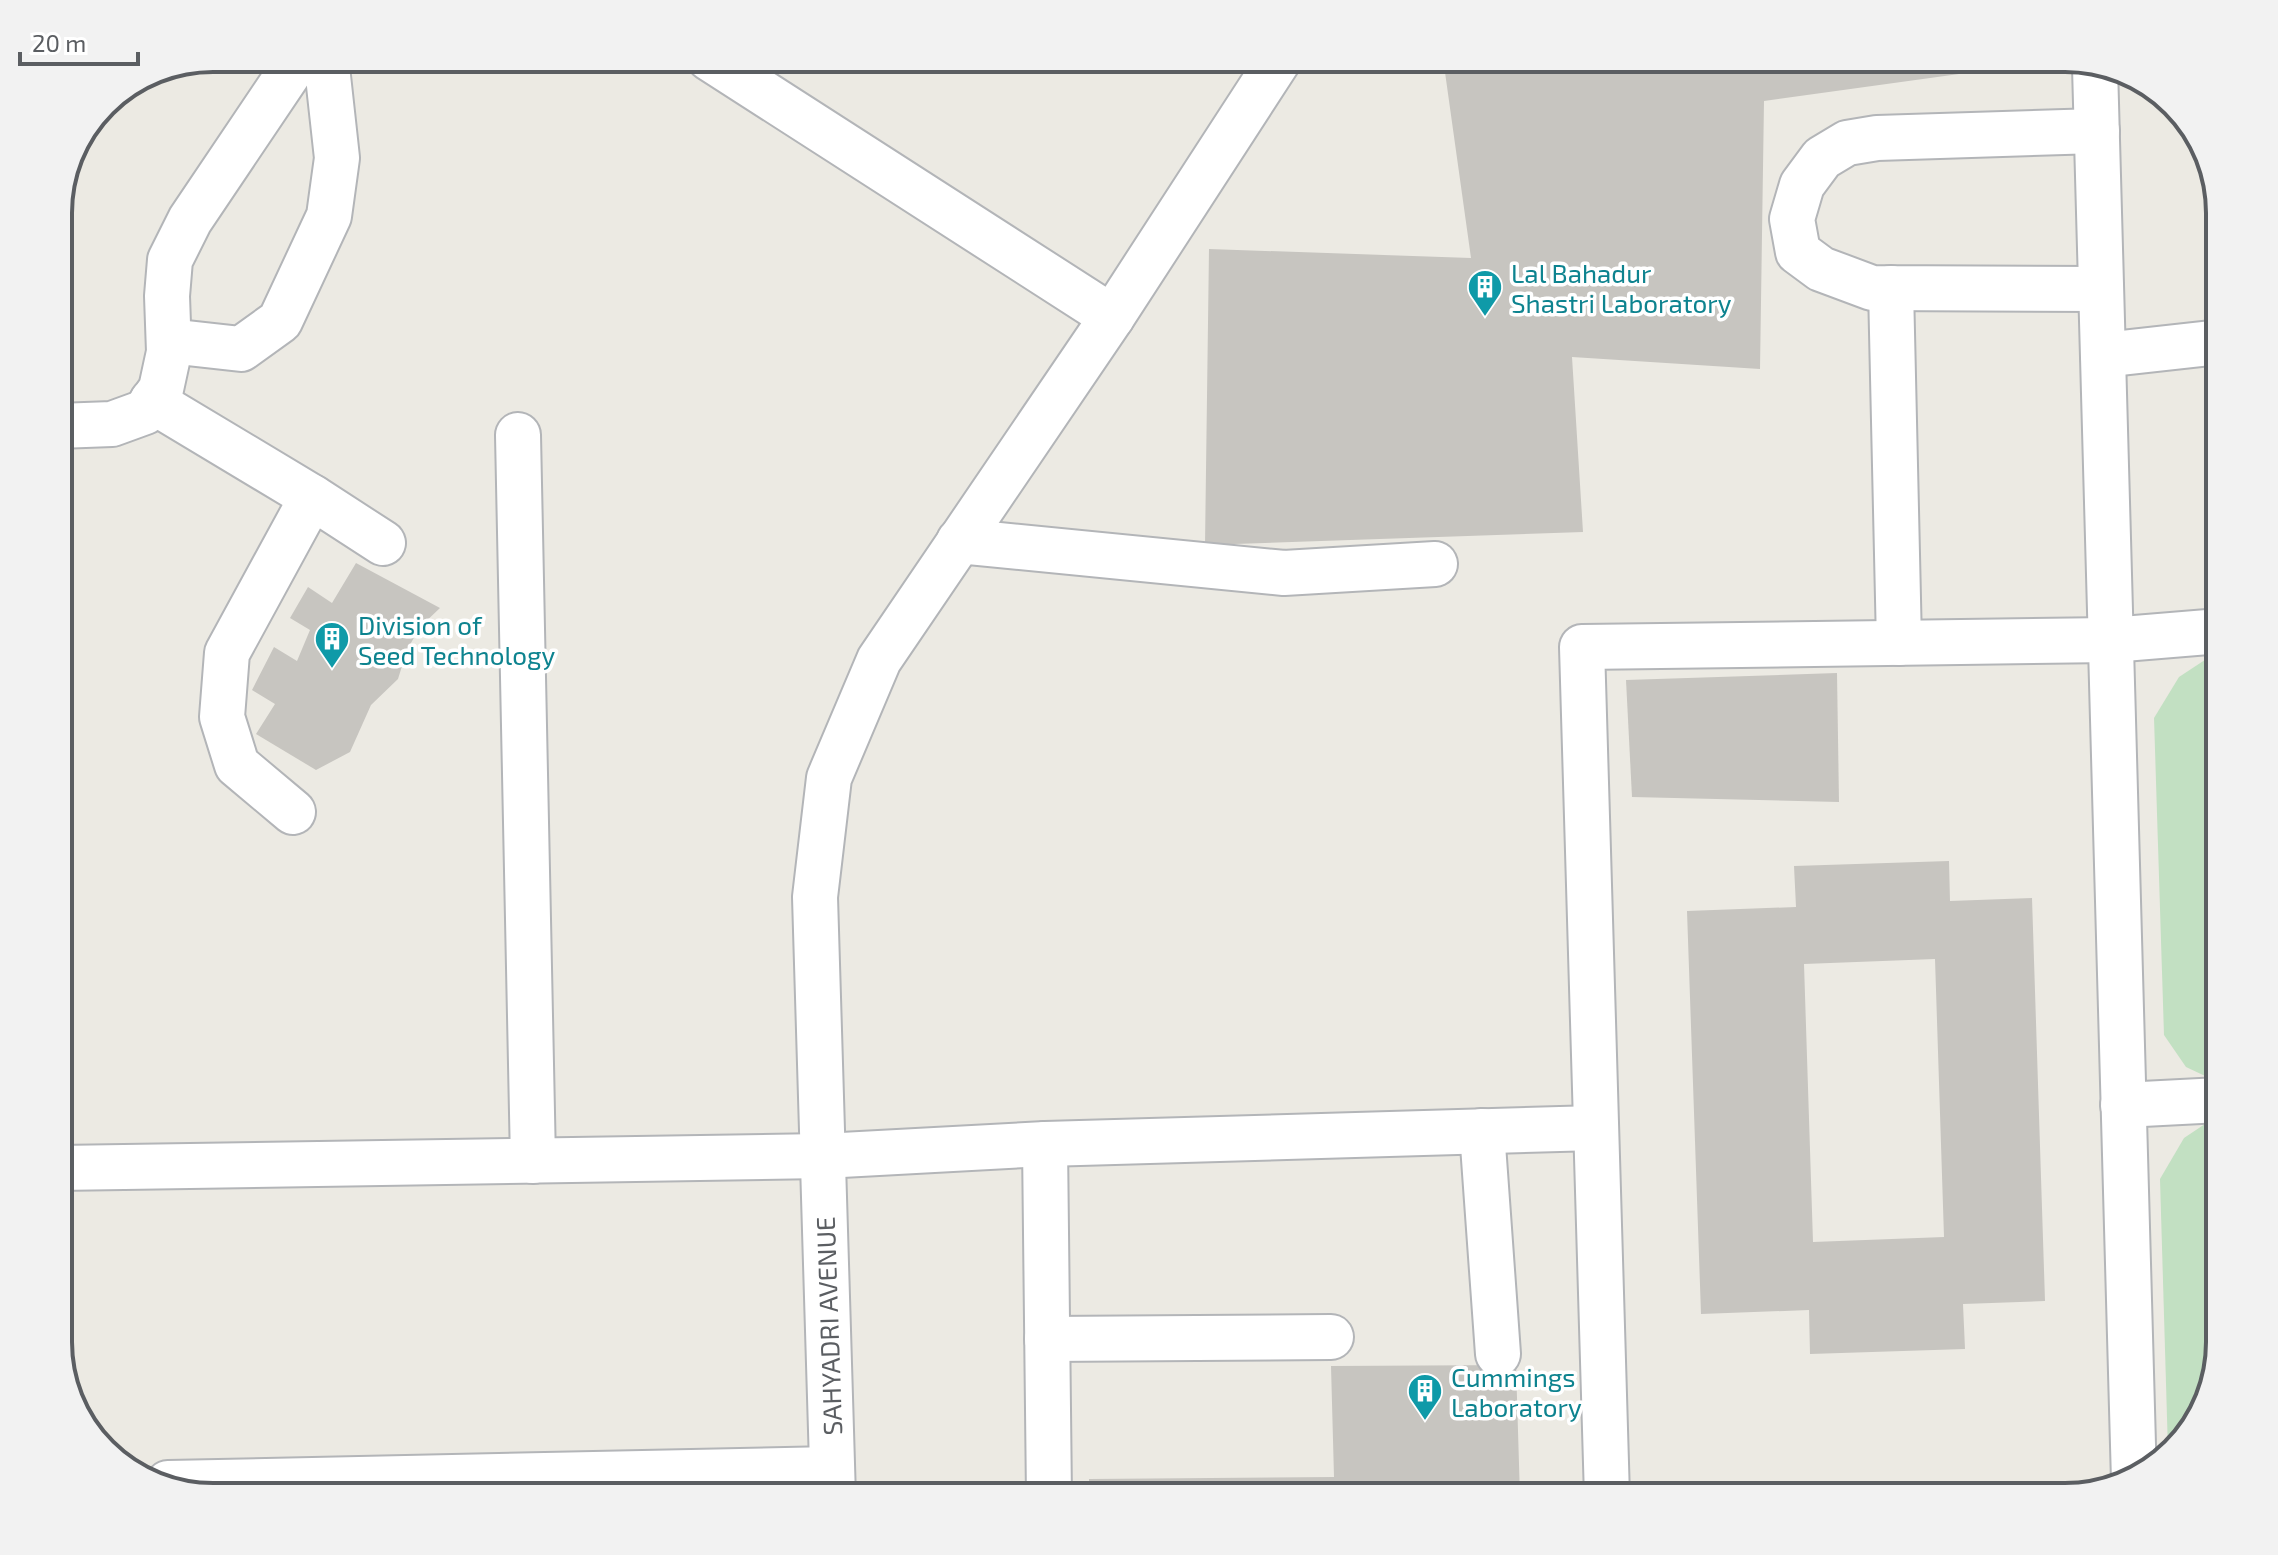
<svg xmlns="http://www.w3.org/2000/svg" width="2278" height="1555" viewBox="0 0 2278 1555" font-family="'Exo 2',sans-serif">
	<rect width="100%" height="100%" fill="#eceae3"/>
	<g fill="#c2e0c2">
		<polygon points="2220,650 2220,1083 2186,1067 2164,1035 2154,718 2179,677"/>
		<polygon points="2220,1114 2220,1342 2194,1428 2168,1451 2160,1179 2184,1138"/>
	</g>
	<g fill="#c7c5c0" fill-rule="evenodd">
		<polygon points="1443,58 1959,58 1959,74 1764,101 1760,369 1572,357 1583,532 1205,545 1209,249 1471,258"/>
		<polygon points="356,563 440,608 420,627 407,650 398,679 371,705 350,752 316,770 256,734 275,704 252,690 274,647 297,661 310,630 290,618 308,587 332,603"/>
		<polygon points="1837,673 1839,802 1632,797 1626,680"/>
		<path d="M1949,861L1950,901L2032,898L2045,1301L1963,1304L1965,1349L1810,1354L1809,1310L1701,1314L1687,911L1796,907L1794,866ZM1935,959L1944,1237L1813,1242L1804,964Z"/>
		<polygon points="1516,1365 1520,1497 1089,1497 1089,1479 1334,1477 1331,1366"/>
	</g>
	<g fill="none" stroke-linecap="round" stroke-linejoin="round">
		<defs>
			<g id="minor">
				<polyline points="709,58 1112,317"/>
				<polyline points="2095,67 2134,1481"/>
				<polyline points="2097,131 1877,138 1847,143 1822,158 1802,185 1792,219 1798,252 1821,269 1872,288 2101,289"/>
				<polyline points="1891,288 1899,643"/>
				<polyline points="169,341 241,349 280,321 329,216 337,158 326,58"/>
				<polyline points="2103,355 2220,342"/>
				<polyline points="152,401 312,497 383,543"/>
				<polyline points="58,426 112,424 145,412 161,389 169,352 167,296 170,260 190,220 299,58"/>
				<polyline points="518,435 533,1161"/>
				<polyline points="959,541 1284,573 1435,564"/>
				<polyline points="293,812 237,765 222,717 227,653 312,497"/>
				<polyline points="2123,1105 2220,1100"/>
				<polyline points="1482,1131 1498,1354"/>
				<polyline points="1045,1144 1049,1497"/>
				<polyline points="58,1168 823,1156 1045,1144 1596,1128"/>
				<polyline points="1047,1339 1331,1337"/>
				<polyline points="168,1483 832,1469"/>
				<polyline points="833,1497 815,897 829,778 879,660 1112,317 1280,58"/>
				<polyline points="1607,1497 1582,647 2111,640 2220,631"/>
			</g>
		</defs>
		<use href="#minor" stroke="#b3b5b8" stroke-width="48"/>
		<use href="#minor" stroke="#fff" stroke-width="44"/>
	</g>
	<defs>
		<symbol id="building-pin" viewBox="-11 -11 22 30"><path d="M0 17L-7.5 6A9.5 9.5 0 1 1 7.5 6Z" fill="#0f9aa8" stroke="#fff"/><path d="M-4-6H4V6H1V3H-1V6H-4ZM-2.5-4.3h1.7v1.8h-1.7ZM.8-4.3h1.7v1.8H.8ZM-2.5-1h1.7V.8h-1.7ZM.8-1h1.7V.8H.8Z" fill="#fff"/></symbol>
	</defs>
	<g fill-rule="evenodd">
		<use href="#building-pin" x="1465" y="267" width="40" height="54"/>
		<use href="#building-pin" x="312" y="619" width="40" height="54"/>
		<use href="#building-pin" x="1405" y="1371" width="40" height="54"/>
	</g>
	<g text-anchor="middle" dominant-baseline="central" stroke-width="7" stroke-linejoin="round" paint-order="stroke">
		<g font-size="26" fill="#0d838f" stroke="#fff" text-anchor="start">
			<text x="1511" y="272">Lal Bahadur<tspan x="1511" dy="30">Shastri Laboratory</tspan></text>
			<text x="358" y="624">Division of<tspan x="358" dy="30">Seed Technology</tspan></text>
			<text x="1451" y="1376">Cummings<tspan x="1451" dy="30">Laboratory</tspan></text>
		</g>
		<g font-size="26" fill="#5b5e62" stroke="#fff">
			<text transform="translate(828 1326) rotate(-92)">SAHYADRI AVENUE</text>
		</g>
	</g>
	<path d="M0 0H2278V1555H0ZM213 72H2065A141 141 0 0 1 2206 213V1342A141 141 0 0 1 2065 1483H213A141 141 0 0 1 72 1342V213A141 141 0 0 1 213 72Z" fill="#f2f2f2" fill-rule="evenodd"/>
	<path fill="none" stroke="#5b5e62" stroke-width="4" d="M213 72H2065A141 141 0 0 1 2206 213V1342A141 141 0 0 1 2065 1483H213A141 141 0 0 1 72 1342V213A141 141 0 0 1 213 72Z"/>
	<path d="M20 52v12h118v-12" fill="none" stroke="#5b5e62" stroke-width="4"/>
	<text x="32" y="52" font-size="24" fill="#5b5e62" stroke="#ffffff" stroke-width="6" paint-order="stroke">20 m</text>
</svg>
